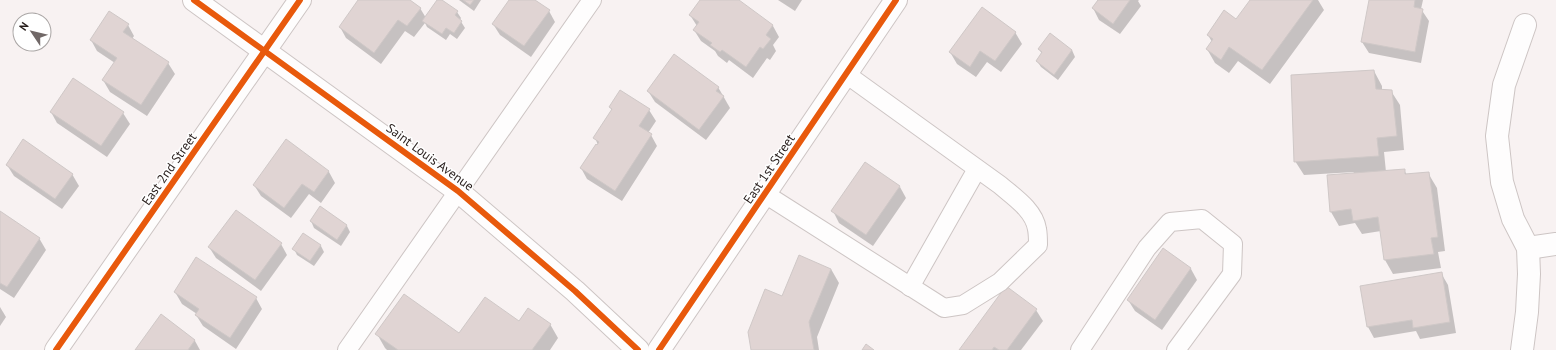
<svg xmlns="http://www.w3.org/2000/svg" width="1556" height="350" viewBox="0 0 1556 350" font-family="'PT Sans',sans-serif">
	<rect width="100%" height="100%" fill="#f8f2f2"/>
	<g fill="#0003">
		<polygon points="360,0 409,0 420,8 426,18 439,0 441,0 457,12 461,18 460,20 465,28 457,39 450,34 446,40 427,27 425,23 414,37 405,31 381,64 346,38 340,27"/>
		<polygon points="459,0 481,0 474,11"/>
		<polygon points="510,0 533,0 549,11 555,22 531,57 500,35 493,24"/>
		<polygon points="701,0 737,0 773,26 779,37 773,45 776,51 770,60 767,58 753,78 729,60 727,63 718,56 715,51 701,41 694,30 697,26 690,15"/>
		<polygon points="778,0 802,0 795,11"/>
		<polygon points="1097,0 1139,0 1138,1 1141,6 1120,34 1099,20 1093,8 1098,1"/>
		<polygon points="1252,0 1318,0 1324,10 1270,84 1238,61 1229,73 1215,63 1207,49 1212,42 1208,35 1237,21"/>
		<polygon points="1370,0 1423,0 1421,9 1429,21 1421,63 1369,53 1362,42"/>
		<polygon points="128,25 134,36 132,39 168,63 175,74 147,116 110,92 103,80 115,63 97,51 91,40"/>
		<polygon points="1015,32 1022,44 1001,72 987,62 976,77 957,64 950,52"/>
		<polygon points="1039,49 1072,50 1075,57 1058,80 1041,67 1037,61 1042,54"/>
		<polygon points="1374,71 1382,86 1382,90 1391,91 1400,105 1404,150 1384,152 1386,172 1404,170 1407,175 1428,173 1437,188 1445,251 1438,252 1441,268 1393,274 1385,260 1381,231 1362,234 1355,223 1339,226 1331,212 1354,172 1304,175 1295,161"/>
		<polygon points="718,87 730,108 706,140 655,102 648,91"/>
		<polygon points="610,107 649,110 656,121 648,133 651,135 657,146 622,201 587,179 581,168 598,145 595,138 612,111"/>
		<polygon points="51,112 123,113 130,124 107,157 57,123"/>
		<polygon points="287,141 329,172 335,183 321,203 309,194 291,218 261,196 254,185"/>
		<polygon points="7,165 72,174 79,186 62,209 14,176"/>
		<polygon points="900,187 906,198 873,246 839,223 833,211"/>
		<polygon points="320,208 347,226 350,232 341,246 314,228 311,221"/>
		<polygon points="0,212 39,238 46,250 14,298 0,289"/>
		<polygon points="304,234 321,246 324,252 314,266 297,255 294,249"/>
		<polygon points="281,244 287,255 261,291 216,258 209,247"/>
		<polygon points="1163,250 1191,269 1197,280 1162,330 1135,311 1128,300"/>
		<polygon points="831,269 839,283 817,337 819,350 752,350 783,297"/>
		<polygon points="1441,273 1448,285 1456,333 1420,339 1416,331 1374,338 1368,327 1361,287"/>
		<polygon points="175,292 256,298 262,309 236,349 203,326 196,315 197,314 182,304"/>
		<polygon points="0,307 6,317 0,326"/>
		<polygon points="1036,310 1043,321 1021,350 960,350"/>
		<polygon points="161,316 195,341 200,350 136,350"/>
		<polygon points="519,323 550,324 558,338 550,350 387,350 385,348 377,334 459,335"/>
	</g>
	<g fill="#e0d4d3" stroke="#cfc8c7">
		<polygon points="358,0 410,0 421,8 407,26 398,20 374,53 339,27"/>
		<polygon points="437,0 442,0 458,11 455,15 462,21 454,33 446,28 442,34 422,21"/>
		<polygon points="463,0 474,0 470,5"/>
		<polygon points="509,0 535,0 550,10 524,46 492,24"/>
		<polygon points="700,0 739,0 773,25 766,35 771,39 763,49 760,47 746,67 722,50 720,52 710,45 712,43 693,30 699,22 689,15"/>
		<polygon points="1098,0 1130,0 1113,24 1092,8"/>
		<polygon points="1250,0 1313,0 1262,70 1229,47 1221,60 1206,49 1213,39 1207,35 1224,10 1236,19"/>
		<polygon points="1369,0 1415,0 1414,7 1423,9 1415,52 1361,42"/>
		<polygon points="982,7 1016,32 995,61 980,51 970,67 949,52"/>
		<polygon points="109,11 129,24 123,32 169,62 141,105 102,80 117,58 90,40"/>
		<polygon points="1050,33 1072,50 1054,75 1036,61 1042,52 1038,49"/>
		<polygon points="674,54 719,87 716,91 724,96 699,130 647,91"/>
		<polygon points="1374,70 1376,89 1392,90 1397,136 1377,138 1379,156 1294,162 1291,75"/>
		<polygon points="73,78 124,112 101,146 50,112"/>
		<polygon points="620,90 650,109 639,126 652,134 615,191 580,168 596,144 597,145 599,142 593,138 612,109 609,107"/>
		<polygon points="23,139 73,174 55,199 6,165"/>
		<polygon points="286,139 329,171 314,192 302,184 284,208 253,185"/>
		<polygon points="865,162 900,186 866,235 831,211"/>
		<polygon points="1405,169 1405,174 1429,172 1438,237 1431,238 1434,254 1384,260 1378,217 1353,221 1351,209 1330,212 1327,175"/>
		<polygon points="320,206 347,225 337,240 310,221"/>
		<polygon points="236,210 282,243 255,280 208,247"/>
		<polygon points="0,211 40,238 7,287 0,283"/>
		<polygon points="303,233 321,245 310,261 292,249"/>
		<polygon points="1163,248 1191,268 1155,320 1127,300"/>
		<polygon points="799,255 831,269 809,322 814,350 751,350 748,332 765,289 782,296"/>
		<polygon points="196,257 257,297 230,338 195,315 199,309 174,292"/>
		<polygon points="1442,272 1450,322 1413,328 1412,320 1367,327 1360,286"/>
		<polygon points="1006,286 1037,309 1007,350 999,350 994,347 992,350 959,350"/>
		<polygon points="404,294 459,333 485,297 519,321 528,308 551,324 532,350 398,350 375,334"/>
		<polygon points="161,314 195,340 188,350 135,350"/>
		<polygon points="866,344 874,350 862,350"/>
	</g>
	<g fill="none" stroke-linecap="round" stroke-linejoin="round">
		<defs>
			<g id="lane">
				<path d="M765,194L944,308L963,305L1000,282L1038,245C1038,240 1038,234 1037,229C1034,210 1014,197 1000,185L846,74"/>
				<polyline points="910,287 977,169"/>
				<polyline points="347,350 592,0"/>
				<polyline points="1080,350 1147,248 1170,222 1202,219 1233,244 1232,274 1176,350"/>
			</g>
			<g id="street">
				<polyline points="1528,248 1556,244"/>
				<polyline points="56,350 300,0"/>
				<polyline points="1522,350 1527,312 1529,274 1528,248 1513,219 1502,182 1497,136 1504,85 1525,25"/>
			</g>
			<g id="secondary">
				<polyline points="194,0 458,191 575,291 638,350"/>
				<polyline points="659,350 896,0"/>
			</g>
		</defs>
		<use href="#lane" stroke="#cdc5c4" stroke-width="20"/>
		<use href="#street" stroke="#cdc5c4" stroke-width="24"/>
		<use href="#secondary" stroke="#cdc5c4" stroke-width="24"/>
		<use href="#lane" stroke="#fefdfd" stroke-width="18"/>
		<use href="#street" stroke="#fefdfd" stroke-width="22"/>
		<use href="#secondary" stroke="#fefdfd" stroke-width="22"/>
		<defs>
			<g id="cycleway">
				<polyline points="194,0 458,191 575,291 638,350"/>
				<polyline points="56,350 300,0"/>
				<polyline points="659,350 896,0"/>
			</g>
		</defs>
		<use href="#cycleway" stroke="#fff" stroke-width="8"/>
		<use href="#cycleway" stroke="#e8590c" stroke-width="6"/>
	</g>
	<g text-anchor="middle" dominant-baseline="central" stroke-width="3" stroke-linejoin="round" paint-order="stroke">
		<g font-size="13" fill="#281e1c" stroke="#fff">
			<text transform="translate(430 157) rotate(36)">Saint Louis Avenue</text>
			<text transform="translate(169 169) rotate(-55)">East 2nd Street</text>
			<text transform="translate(769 169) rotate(-56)">East 1st Street</text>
		</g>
	</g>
	<g transform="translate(32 32) rotate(305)"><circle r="19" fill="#ffffff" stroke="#a9a5a4"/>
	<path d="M0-3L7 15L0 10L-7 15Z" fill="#716867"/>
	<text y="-6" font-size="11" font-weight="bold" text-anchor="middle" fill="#281e1c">N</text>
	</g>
</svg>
